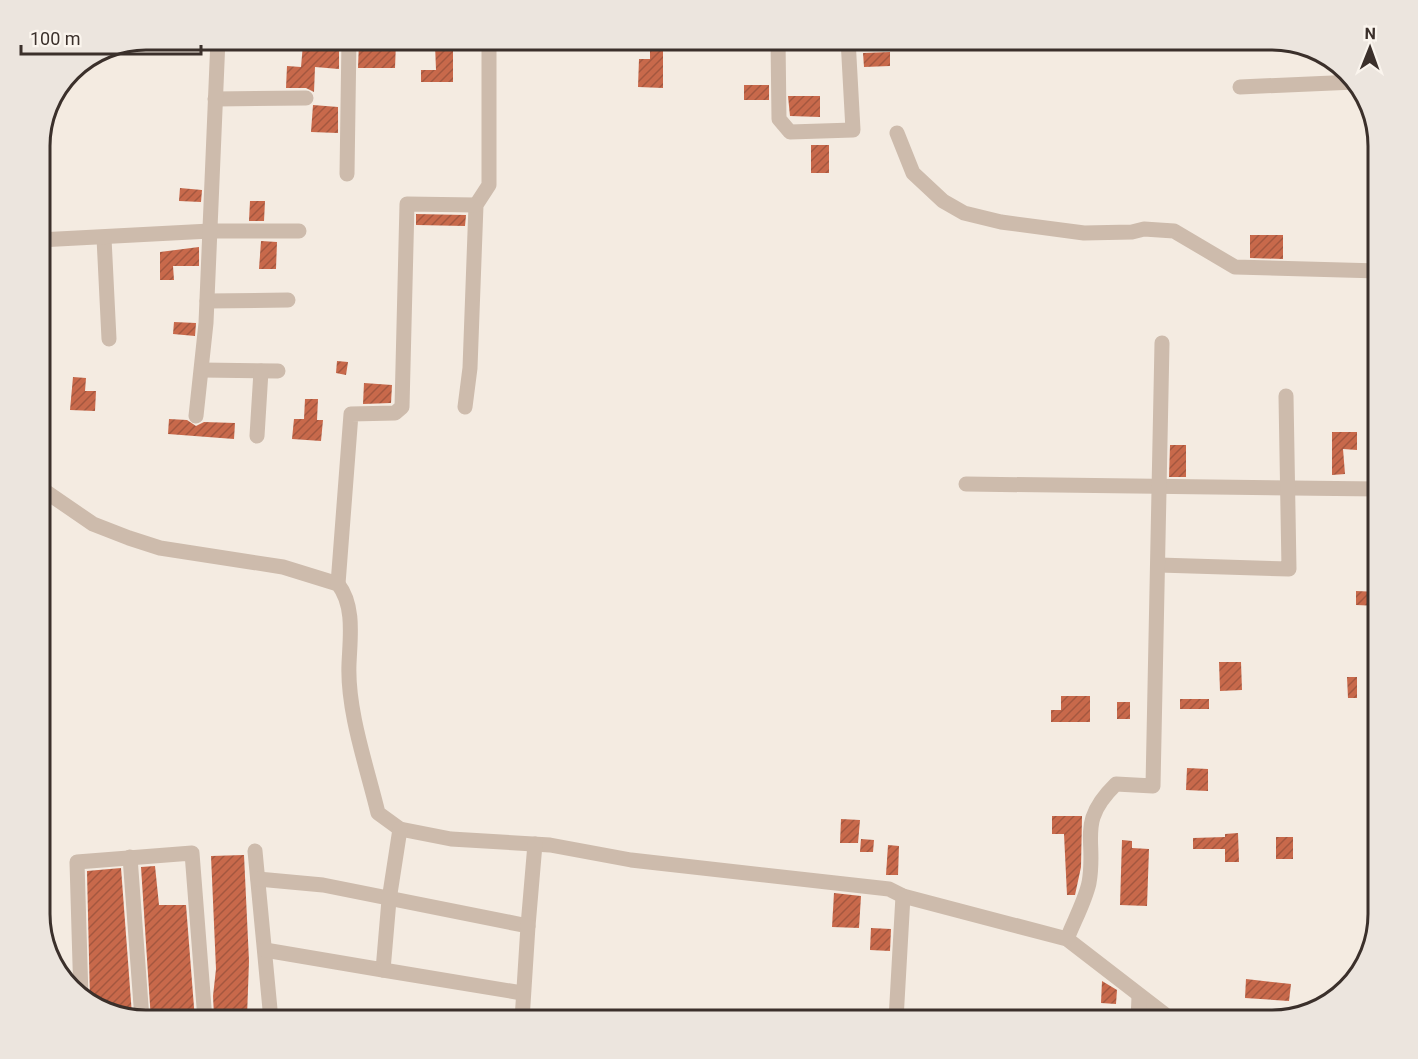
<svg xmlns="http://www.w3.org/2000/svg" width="1418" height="1059" viewBox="0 0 1418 1059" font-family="Roboto,sans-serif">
	<defs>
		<pattern id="building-hatch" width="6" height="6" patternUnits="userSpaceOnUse" patternTransform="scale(1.5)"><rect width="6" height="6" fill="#c8694b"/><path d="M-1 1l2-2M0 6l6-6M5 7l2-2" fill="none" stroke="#a4573f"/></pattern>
	</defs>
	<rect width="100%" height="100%" fill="#f4ebe1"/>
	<g fill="url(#building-hatch)">
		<polygon points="741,39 768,39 768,48 741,49"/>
		<polygon points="327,40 339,40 339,69 315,67 314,92 306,88 286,88 287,66 301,67 303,44 327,46"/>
		<polygon points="359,42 396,42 395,68 358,68"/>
		<polygon points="435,44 453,44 453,82 421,82 421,70 436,70"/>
		<polygon points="650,50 663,51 663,88 638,87 639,59 650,59"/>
		<polygon points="890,52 890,66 864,67 863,53"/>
		<rect x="744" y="85" width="25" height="15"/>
		<polygon points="788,96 820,96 820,117 790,116"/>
		<polygon points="313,105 338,107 338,133 311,132"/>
		<rect x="811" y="145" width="18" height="28"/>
		<polygon points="180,188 202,190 201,202 179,201"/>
		<polygon points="250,201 265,201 264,221 249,221"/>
		<polygon points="416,214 466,215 465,226 416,225"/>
		<polygon points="1250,235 1283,235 1283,259 1250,258"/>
		<polygon points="261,241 277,242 276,269 259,269"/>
		<polygon points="199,247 199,266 173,266 174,280 160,280 160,252"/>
		<polygon points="174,322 196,323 195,336 173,334"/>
		<polygon points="337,361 348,362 346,375 336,373"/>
		<polygon points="73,377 86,378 85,391 96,391 95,411 70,410"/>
		<polygon points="364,383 392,385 391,403 363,404"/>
		<polygon points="305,399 318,399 317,420 323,420 321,441 292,439 294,419 304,419"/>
		<polygon points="169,419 187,420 196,426 204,422 235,423 234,439 168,434"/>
		<polygon points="1332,432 1357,432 1357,450 1343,449 1345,474 1332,475"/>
		<polygon points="1170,445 1186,445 1186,477 1169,477"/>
		<polygon points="1356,591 1379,592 1379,606 1356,605"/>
		<polygon points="1219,662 1241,662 1242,690 1220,691"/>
		<polygon points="1347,677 1357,677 1357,698 1348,698"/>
		<polygon points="1061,696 1090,696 1090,722 1051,722 1051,710 1061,710"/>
		<rect x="1180" y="699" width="29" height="10"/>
		<rect x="1117" y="702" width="13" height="17"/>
		<polygon points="1187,768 1208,769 1208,791 1186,790"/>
		<polygon points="1052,816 1082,816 1081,867 1075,895 1067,895 1064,834 1052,834"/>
		<polygon points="841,819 860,820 858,843 840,843"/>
		<polygon points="1238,833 1239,862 1225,862 1225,849 1193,849 1193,838 1225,837 1225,834"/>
		<rect x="1276" y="837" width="17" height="22"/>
		<polygon points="861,839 874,840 873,852 860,852"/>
		<polygon points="1122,840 1132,841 1132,848 1149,849 1147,906 1120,905"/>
		<polygon points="888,845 899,846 898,875 886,875"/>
		<polygon points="244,855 249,961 247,1017 214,1016 213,996 216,969 211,856"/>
		<polygon points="155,866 159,905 186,905 195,1020 151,1020 141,867"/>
		<polygon points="121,868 132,1015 90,1001 87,871"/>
		<polygon points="834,893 861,896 859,928 832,927"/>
		<polygon points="871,928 891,929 890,951 870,950"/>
		<polygon points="1246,979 1291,984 1289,1001 1245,998"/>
		<polygon points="1102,981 1117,990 1116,1004 1101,1003"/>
	</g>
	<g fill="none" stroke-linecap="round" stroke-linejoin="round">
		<g stroke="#cdbbac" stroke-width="15">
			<polyline points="778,39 779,119 790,132 853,130 848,39"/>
			<polyline points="1240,87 1355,82"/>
			<polyline points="215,99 306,98"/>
			<polyline points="897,133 913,173 943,201 964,213 1001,222 1084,233 1132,232 1144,229 1174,231 1235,267 1379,271"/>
			<polyline points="347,174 349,39"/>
			<polyline points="104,238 109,339"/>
			<polyline points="39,240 210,231 299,231"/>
			<polyline points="207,301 288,300"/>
			<polyline points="202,370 278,371"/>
			<polyline points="465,407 470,368 476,205 489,185 489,39"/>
			<polyline points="196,416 206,323 218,39"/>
			<polyline points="257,436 261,371"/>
			<polyline points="966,484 1379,489"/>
			<path d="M39,487L93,524L129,538L160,548L283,567L338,584C355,606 350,638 349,664C347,711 367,767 378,813L400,829L451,839L550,845L631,860L889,889L903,896L1067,939L1172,1020"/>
			<polyline points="1159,565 1289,569 1286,396"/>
			<polyline points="338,584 351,414 395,413 402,407 407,204 476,205"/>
			<polyline points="255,851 271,1020"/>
			<polyline points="130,857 142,1019"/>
			<polyline points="258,879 323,885 528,926 535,844"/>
			<path d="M1067,939C1074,921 1085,901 1089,883C1097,839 1076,823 1116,784L1153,786L1162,343"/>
			<polyline points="265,950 383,970 389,900 400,829"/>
			<polyline points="383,970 522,993"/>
			<polyline points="81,998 77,862 192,853 205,1020"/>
			<polyline points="522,1020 528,926"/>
			<polyline points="896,1020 903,896"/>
			<polyline points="1138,1020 1139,997"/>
		</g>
	</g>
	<path d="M0 0H1418V1059H0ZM146 50H1272A96 96 0 0 1 1368 146V914A96 96 0 0 1 1272 1010H146A96 96 0 0 1 50 914V146A96 96 0 0 1 146 50Z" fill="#ece5de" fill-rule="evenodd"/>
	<path fill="none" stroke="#3b302b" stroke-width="3" d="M146 50H1272A96 96 0 0 1 1368 146V914A96 96 0 0 1 1272 1010H146A96 96 0 0 1 50 914V146A96 96 0 0 1 146 50Z"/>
	<g transform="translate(1370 48) rotate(1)" stroke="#fbf5ee" stroke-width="4.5" paint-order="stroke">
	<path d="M0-4.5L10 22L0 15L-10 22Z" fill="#3b302b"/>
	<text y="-9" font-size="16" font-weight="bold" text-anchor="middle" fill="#3b302b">N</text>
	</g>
	<path d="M21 45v9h180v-9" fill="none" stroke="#3b302b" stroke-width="3"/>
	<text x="30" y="45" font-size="18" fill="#3b302b" stroke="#fbf5ee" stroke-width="4.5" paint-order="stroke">100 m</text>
</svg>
